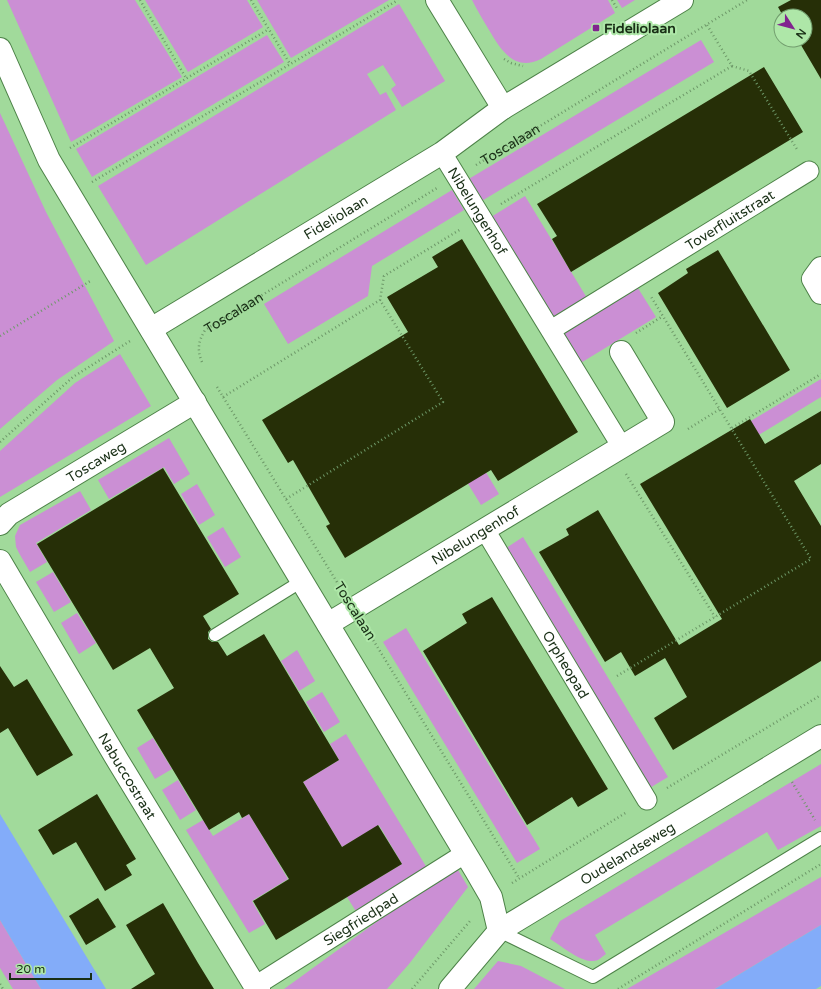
<svg xmlns="http://www.w3.org/2000/svg" width="821" height="989" viewBox="0 0 821 989" font-family="'Varela Round',sans-serif">
	<rect width="100%" height="100%" fill="#a1da9b"/>
	<g fill="#cb8fd4">
		<polygon points="7,0 135,0 182,77 71,142"/>
		<polygon points="145,0 247,0 263,27 188,72"/>
		<polygon points="257,0 389,0 291,58"/>
		<path d="M472,0H608L615,13L541,59C514,72 501,50 489,30C483,20 477,10 472,0Z"/>
		<polygon points="617,0 635,0 622,8"/>
		<polygon points="399,4 445,81 402,107 391,89 396,85 383,65 367,74 380,95 386,92 396,110 146,265 98,186"/>
		<polygon points="267,35 284,62 92,177 76,149"/>
		<polygon points="701,40 714,62 480,202 467,180"/>
		<polygon points="0,113 46,212 114,341 57,380 0,429"/>
		<polygon points="452,190 464,210 372,266 368,296 288,344 264,304"/>
		<polygon points="525,196 587,298 552,319 491,217"/>
		<polygon points="636,285 656,317 579,364 560,332"/>
		<polygon points="120,354 151,406 0,497 0,451 75,383"/>
		<polygon points="821,379 821,397 747,442 739,428"/>
		<polygon points="454,419 499,494 481,505 435,430"/>
		<polygon points="169,438 190,474 174,484 164,467 109,499 98,480"/>
		<polygon points="197,484 215,515 199,525 181,494"/>
		<polygon points="80,491 91,510 36,543 47,562 30,572 19,553 16,547 15,536 20,525"/>
		<polygon points="223,527 241,557 225,567 207,537"/>
		<polygon points="523,537 668,777 648,789 503,550"/>
		<polygon points="53,572 71,602 54,612 36,582"/>
		<polygon points="77,613 96,643 79,654 61,623"/>
		<polygon points="406,628 540,849 517,863 383,642"/>
		<polygon points="297,650 315,681 299,691 281,661"/>
		<polygon points="322,692 340,722 324,732 306,702"/>
		<polygon points="346,734 427,868 357,913 347,897 402,864 379,825 342,847 303,782 339,760 330,744"/>
		<polygon points="153,738 172,769 155,779 137,748"/>
		<path d="M821,764V826L778,850L767,832L595,935L606,954C603,956 601,958 598,960C584,966 562,946 550,939L560,921Z"/>
		<polygon points="178,780 196,810 180,820 162,790"/>
		<polygon points="249,814 288,879 252,901 265,924 249,933 186,830 203,820 213,836"/>
		<polygon points="455,865 468,887 409,964 387,989 284,989"/>
		<polygon points="821,877 821,925 715,989 627,989"/>
		<polygon points="0,920 41,989 13,989 0,968"/>
		<polygon points="498,961 521,966 565,989 474,989"/>
	</g>
	<g fill="#83acf9">
		<polygon points="0,814 106,989 41,989 0,920"/>
		<polygon points="821,925 821,986 816,989 715,989"/>
	</g>
	<g fill="#262f07">
		<polygon points="791,0 821,0 821,79 798,40 805,40 805,16 783,16 778,7"/>
		<polygon points="764,67 803,132 571,272 552,239 557,236 537,204"/>
		<polygon points="462,239 578,432 498,481 491,470 345,558 326,526 330,524 293,460 288,463 262,420 408,332 387,297 438,267 432,257"/>
		<polygon points="718,250 790,370 727,408 658,293 688,273 686,269"/>
		<polygon points="821,411 821,464 794,481 821,526 821,661 673,750 654,718 687,697 665,658 635,676 621,652 605,662 539,552 569,535 566,529 598,510 679,645 722,619 640,484 750,419 765,444"/>
		<polygon points="163,468 239,594 203,616 211,629 208,632 208,639 212,642 218,642 227,656 264,634 339,760 303,782 342,847 378,825 402,864 276,940 253,901 289,879 249,814 242,818 239,812 209,830 137,710 174,688 150,648 113,670 37,544"/>
		<polygon points="492,597 608,789 578,807 572,797 527,825 423,651 467,623 462,614"/>
		<polygon points="0,666 14,687 27,679 73,755 37,776 8,728 0,733"/>
		<polygon points="97,794 136,859 126,865 132,875 105,891 76,842 53,855 38,830"/>
		<polygon points="98,898 116,927 86,945 69,916"/>
		<polygon points="163,903 198,963 214,989 131,989 155,974 126,925"/>
	</g>
	<g fill="none" stroke-linecap="round" stroke-linejoin="round">
		<defs>
			<g id="service">
				<polyline points="215,635 302,581"/>
				<polyline points="499,931 593,977 821,838"/>
			</g>
			<g id="pedestrian">
				<path id="s3" d="M442,153L622,447"/>
				<path id="s4" d="M551,330L809,171"/>
				<path id="s5" d="M485,530L647,800"/>
				<path id="s6" d="M255,986L466,853"/>
			</g>
			<g id="minor">
				<polyline points="437,0 503,108"/>
				<polyline points="0,49 49,160 476,871 491,897 499,931"/>
				<polyline points="821,268 813,279 821,293"/>
				<path id="s7" d="M151,329L442,153L503,108L682,0"/>
				<path id="s8" d="M0,524L9,514L195,402"/>
				<path id="s9" d="M0,561L118,761L255,986L259,989"/>
				<path id="s10" d="M328,624L663,422L621,352"/>
			</g>
			<g id="tertiary">
				<path id="s11" d="M450,989L499,931L821,736"/>
			</g>
		</defs>
		<use href="#service" stroke="#4d8248" stroke-width="14"/>
		<use href="#pedestrian" stroke="#4d8248" stroke-width="21"/>
		<use href="#minor" stroke="#4d8248" stroke-width="24"/>
		<use href="#tertiary" stroke="#4d8248" stroke-width="24"/>
		<g stroke="#6d9868" stroke-width="2.5" stroke-dasharray="1 3" stroke-linecap="butt">
			<polyline points="140,0 186,78"/>
			<polyline points="251,0 290,64"/>
			<polyline points="612,0 618,10"/>
			<polyline points="504,59 511,63 523,66"/>
			<polyline points="732,66 749,71 798,151"/>
			<polyline points="70,148 269,29"/>
			<path id="s1" d="M476,165L747,0"/>
			<polyline points="92,182 398,0"/>
			<polyline points="501,204 732,66 707,25"/>
			<polyline points="636,333 663,316"/>
			<polyline points="0,336 92,280"/>
			<path id="s2" d="M202,362C197,350 198,342 205,330L437,188"/>
			<polyline points="217,387 340,587"/>
			<polyline points="223,397 380,300 384,276 461,229"/>
			<polyline points="732,428 821,374"/>
			<polyline points="688,429 720,409"/>
			<polyline points="0,442 73,377 130,341"/>
			<polyline points="626,474 715,617"/>
			<polyline points="286,499 443,402 380,300"/>
			<polyline points="367,630 519,878"/>
			<polyline points="617,676 811,559 650,295"/>
			<polyline points="792,782 815,820"/>
			<polyline points="667,788 821,695"/>
			<polyline points="512,883 627,812"/>
			<polyline points="0,984 3,989"/>
			<polyline points="412,989 470,921"/>
			<polyline points="618,989 821,864"/>
		</g>
		<use href="#service" stroke="#fff" stroke-width="12"/>
		<use href="#pedestrian" stroke="#fff" stroke-width="19"/>
		<use href="#minor" stroke="#fff" stroke-width="22"/>
		<use href="#tertiary" stroke="#fff" stroke-width="22"/>
	</g>
	<rect fill="#81238f" stroke="#aee7a8" stroke-width="1.5" x="592" y="24" width="8" height="8" rx="2"/>
	<g text-anchor="middle" dominant-baseline="central" stroke-width="4" stroke-linejoin="round" paint-order="stroke">
		<g font-size="14" font-weight="bold" fill="#192f16" stroke="#aee7a8" text-anchor="start">
			<text x="604" y="28">Fideliolaan</text>
		</g>
		<g font-size="14" fill="#192f16" stroke="#aee7a8">
			<text stroke="none"><textPath href="#s1" startOffset="40">Toscalaan</textPath></text>
			<text stroke="none"><textPath href="#s3" startOffset="68">Nibelungenhof</textPath></text>
			<text stroke="none"><textPath href="#s7" startOffset="216">Fideliolaan</textPath></text>
			<text stroke="none"><textPath href="#s4" startOffset="210">Toverfluitstraat</textPath></text>
			<text stroke="none"><textPath href="#s2" startOffset="67">Toscalaan</textPath></text>
			<text stroke="none"><textPath href="#s8" startOffset="115">Toscaweg</textPath></text>
			<text stroke="none"><textPath href="#s10" startOffset="172">Nibelungenhof</textPath></text>
			<text transform="translate(355 611) rotate(58)">Toscalaan</text>
			<text stroke="none"><textPath href="#s5" startOffset="157">Orpheopad</textPath></text>
			<text stroke="none"><textPath href="#s9" startOffset="250">Nabuccostraat</textPath></text>
			<text stroke="none"><textPath href="#s11" startOffset="226">Oudelandseweg</textPath></text>
			<text stroke="none"><textPath href="#s6" startOffset="125">Siegfriedpad</textPath></text>
		</g>
	</g>
	<g transform="translate(793 28) rotate(126)"><circle r="19" fill="#aee7a8" stroke="#729d6e"/>
	<path d="M0-3L7 15L0 10L-7 15Z" fill="#81238f"/>
	<text y="-6" font-size="11" font-weight="bold" text-anchor="middle" fill="#192f16">N</text>
	</g>
	<path d="M10 973v6h81v-6" fill="none" stroke="#192f16" stroke-width="2"/>
	<text x="16" y="973" font-size="12" fill="#192f16" stroke="#aee7a8" stroke-width="3" paint-order="stroke">20 m</text>
</svg>
